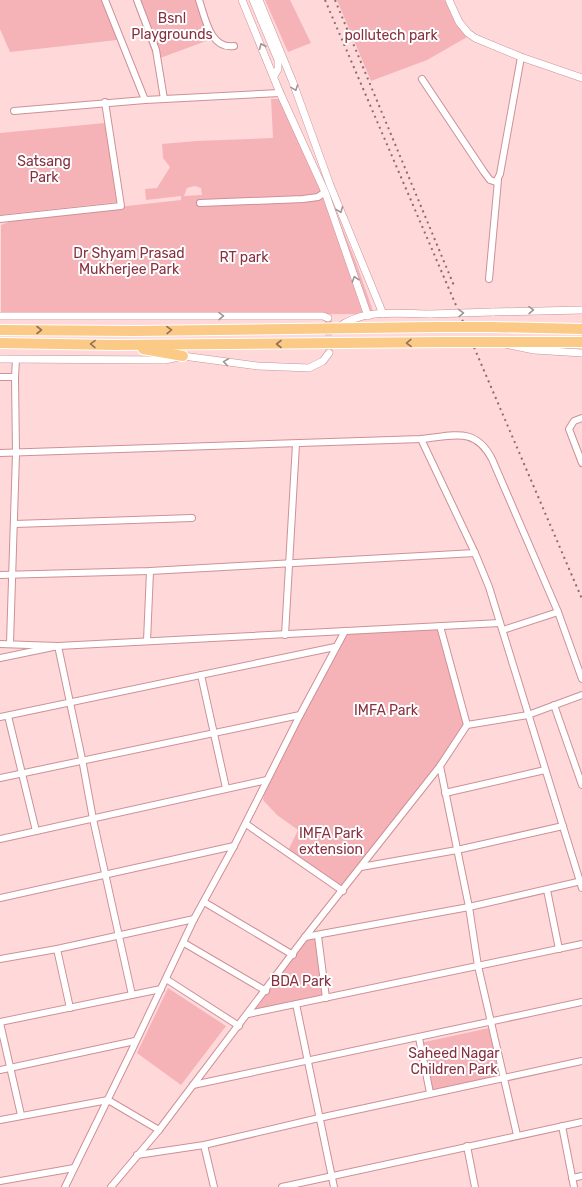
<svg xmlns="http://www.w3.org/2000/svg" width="582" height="1187" viewBox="0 0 582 1187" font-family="Rubik,sans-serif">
	<rect width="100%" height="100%" fill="#ffd8da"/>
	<g fill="#f5b3b8" fill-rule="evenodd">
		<polygon points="0,0 103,0 117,40 10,52 0,29"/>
		<polygon points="133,0 200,0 214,38 155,60"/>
		<polygon points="265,0 290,0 311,43 288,52"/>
		<polygon points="337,0 448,0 469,36 427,60 371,81"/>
		<path d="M271,99H279L329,194L357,265L374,314L1,315V225L19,218L181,200V196L146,200L145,189L157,188L170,167L163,158L162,144L196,141L273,138ZM195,186L201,188L202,195L184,196L187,188Z"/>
		<polygon points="105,123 118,202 0,215 0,133"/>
		<polygon points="440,626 467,725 343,891 287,853 298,830 277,815 263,800 267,780 345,631"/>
		<polygon points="318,936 326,998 248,1014 305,937"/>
		<polygon points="168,988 226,1026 181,1085 137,1053"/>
		<polygon points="489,1028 499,1076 430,1091 420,1043"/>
	</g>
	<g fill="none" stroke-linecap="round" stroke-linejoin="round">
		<polyline stroke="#d9b5b7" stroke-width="7" stroke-dasharray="7 3.5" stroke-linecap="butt" points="328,318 329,353"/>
		<defs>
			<g id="minor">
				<polyline points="105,0 145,100 280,93"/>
				<polyline points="137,0 156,50 164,99"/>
				<path d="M199,0C205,17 210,50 234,46"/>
				<polyline points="422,79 484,172 490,180 496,182 500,174 521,57"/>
				<polyline points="14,111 145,100"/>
				<polyline points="200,203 303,199 318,197 325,192"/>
				<polyline points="0,219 121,206 105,102"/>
				<polyline points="489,279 498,180"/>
				<polyline points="0,377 15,377 16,454 10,643"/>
				<polyline points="15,377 16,359"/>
				<polyline points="582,418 574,421 569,429 582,463"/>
				<polyline points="421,439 475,553 489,587 582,888"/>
				<path d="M0,453L421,439C453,436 475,426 492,459L558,612L503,630"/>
				<polyline points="15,524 192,518"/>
				<polyline points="0,575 150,571 475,553"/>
				<polyline points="558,612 582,679"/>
				<polyline points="440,626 467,725"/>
				<polyline points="285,635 296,444"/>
				<polyline points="147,641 150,571"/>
				<polyline points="0,644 58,646 500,623"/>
				<polyline points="0,658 58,646 82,759 93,819 132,995"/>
				<polyline points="201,675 226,788"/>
				<polyline points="554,705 582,785"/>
				<polyline points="8,716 36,831"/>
				<polyline points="0,717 335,647"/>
				<polyline points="440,766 469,907 478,966 517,1135"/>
				<polyline points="0,778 300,715"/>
				<polyline points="445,793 545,770"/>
				<polyline points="246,824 343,891"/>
				<polyline points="0,839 267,780"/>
				<polyline points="361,867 457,850 563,826"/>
				<polyline points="547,890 559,949"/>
				<polyline points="0,898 234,846"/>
				<polyline points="204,902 293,955"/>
				<polyline points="318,936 326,998"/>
				<polyline points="305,937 469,907 582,881"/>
				<polyline points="184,943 266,991"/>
				<polyline points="57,949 70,1008"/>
				<polyline points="0,959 57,949 194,919"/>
				<polyline points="166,979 239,1026"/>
				<polyline points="296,1004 334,1187"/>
				<polyline points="248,1014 582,944"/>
				<polyline points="0,1022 161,989"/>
				<polyline points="0,1023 21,1115"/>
				<polyline points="419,1038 430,1093"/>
				<polyline points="0,1070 135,1041"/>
				<polyline points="193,1085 582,1002"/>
				<polyline points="0,1120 108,1100 159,1130"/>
				<polyline points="562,1126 574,1187"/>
				<polyline points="204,1145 214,1187"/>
				<polyline points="467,1146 475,1187"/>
				<polyline points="137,1155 204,1145 319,1118 582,1061"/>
				<polyline points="572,1178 582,1176"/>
				<polyline points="0,1181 74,1168"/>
				<polyline points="65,1187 130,1054 194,919 234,846 300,715 345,631"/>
				<polyline points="111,1187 159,1130 305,937 440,766 467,725 528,715 582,695"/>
				<polyline points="282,1187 582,1122"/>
			</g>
			<g id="tertiary">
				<polyline points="242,0 280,93 325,192 368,316"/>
				<polyline points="253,0 278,60 278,69 274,76"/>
				<polyline points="259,0 292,80 330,185 383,314"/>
				<polyline points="449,0 459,22 468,33 475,38 521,57 582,78"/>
				<polyline points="492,312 582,310"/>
				<polyline points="0,316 323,316 328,318"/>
				<path d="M338,328C362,308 400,314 431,314"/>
				<polyline points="505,344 534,350 582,353"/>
				<polyline points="0,359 165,360 183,356 258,366 309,368 323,361 329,353"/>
			</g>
			<g id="trunk">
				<polyline points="491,327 582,329"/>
				<polyline points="0,330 135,331 435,327"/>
				<polyline points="493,342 582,342"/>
				<polyline points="0,343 115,345 448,342"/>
				<polyline points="143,349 183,356"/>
			</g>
		</defs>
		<use href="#minor" stroke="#cd9196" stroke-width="8"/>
		<use href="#tertiary" stroke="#cd9196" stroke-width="8"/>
		<use href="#trunk" stroke="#fff" stroke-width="12"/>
		<use href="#minor" stroke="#fff" stroke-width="6"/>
		<use href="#tertiary" stroke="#fff" stroke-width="7"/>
		<use href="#trunk" stroke="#faca86" stroke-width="10"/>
		<g stroke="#8b6d6f" stroke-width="2" stroke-dasharray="2 4" stroke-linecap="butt">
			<polyline points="325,0 582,599"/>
			<polyline points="335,0 455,288"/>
		</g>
		<defs>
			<polyline id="tertiary-bridge" points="431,314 492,312"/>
			<g id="trunk-bridge">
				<polyline points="435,327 491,327"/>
				<polyline points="448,342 493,342"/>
			</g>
		</defs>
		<use href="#tertiary-bridge" stroke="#cd9196" stroke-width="8" stroke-linecap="butt"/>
		<use href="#trunk-bridge" stroke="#fff" stroke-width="12" stroke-linecap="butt"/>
		<use href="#tertiary-bridge" stroke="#fff" stroke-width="7"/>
		<use href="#trunk-bridge" stroke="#faca86" stroke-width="10"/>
	</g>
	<defs><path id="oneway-chevron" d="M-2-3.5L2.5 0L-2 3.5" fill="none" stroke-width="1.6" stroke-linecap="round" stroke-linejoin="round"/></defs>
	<g stroke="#a09495">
		<use href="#oneway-chevron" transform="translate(262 46) rotate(-113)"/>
		<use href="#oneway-chevron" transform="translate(295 88) rotate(70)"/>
		<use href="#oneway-chevron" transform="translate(340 210) rotate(68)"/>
		<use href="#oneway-chevron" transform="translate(355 279) rotate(-109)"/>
		<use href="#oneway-chevron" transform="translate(531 310) rotate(-1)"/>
		<use href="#oneway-chevron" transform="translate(461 313) rotate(-2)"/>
		<use href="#oneway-chevron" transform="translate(221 316) rotate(-1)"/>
		<use href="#oneway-chevron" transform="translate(226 362) rotate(-172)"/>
	</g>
	<g stroke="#947154">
		<use href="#oneway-chevron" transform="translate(39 330)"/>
		<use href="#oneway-chevron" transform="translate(169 330) rotate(-1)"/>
		<use href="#oneway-chevron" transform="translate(409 343) rotate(179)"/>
		<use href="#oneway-chevron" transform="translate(93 344) rotate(-179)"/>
		<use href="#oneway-chevron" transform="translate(279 344) rotate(180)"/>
	</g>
	<g text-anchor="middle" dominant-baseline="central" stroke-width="4" stroke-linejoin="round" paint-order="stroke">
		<g font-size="14" fill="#87303f" stroke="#fff">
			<text x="172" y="18">Bsnl<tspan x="172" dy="16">Playgrounds</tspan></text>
			<text x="391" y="35">pollutech park</text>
			<text x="44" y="161">Satsang<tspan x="44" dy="16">Park</tspan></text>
			<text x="129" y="253">Dr Shyam Prasad<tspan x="129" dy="16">Mukherjee Park</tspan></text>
			<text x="244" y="257">RT park</text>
			<text x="386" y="710">IMFA Park</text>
			<text x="331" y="833">IMFA Park<tspan x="331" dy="16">extension</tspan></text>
			<text x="301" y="981">BDA Park</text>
			<text x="454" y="1053">Saheed Nagar<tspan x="454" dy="16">Children Park</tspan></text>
		</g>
	</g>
</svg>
